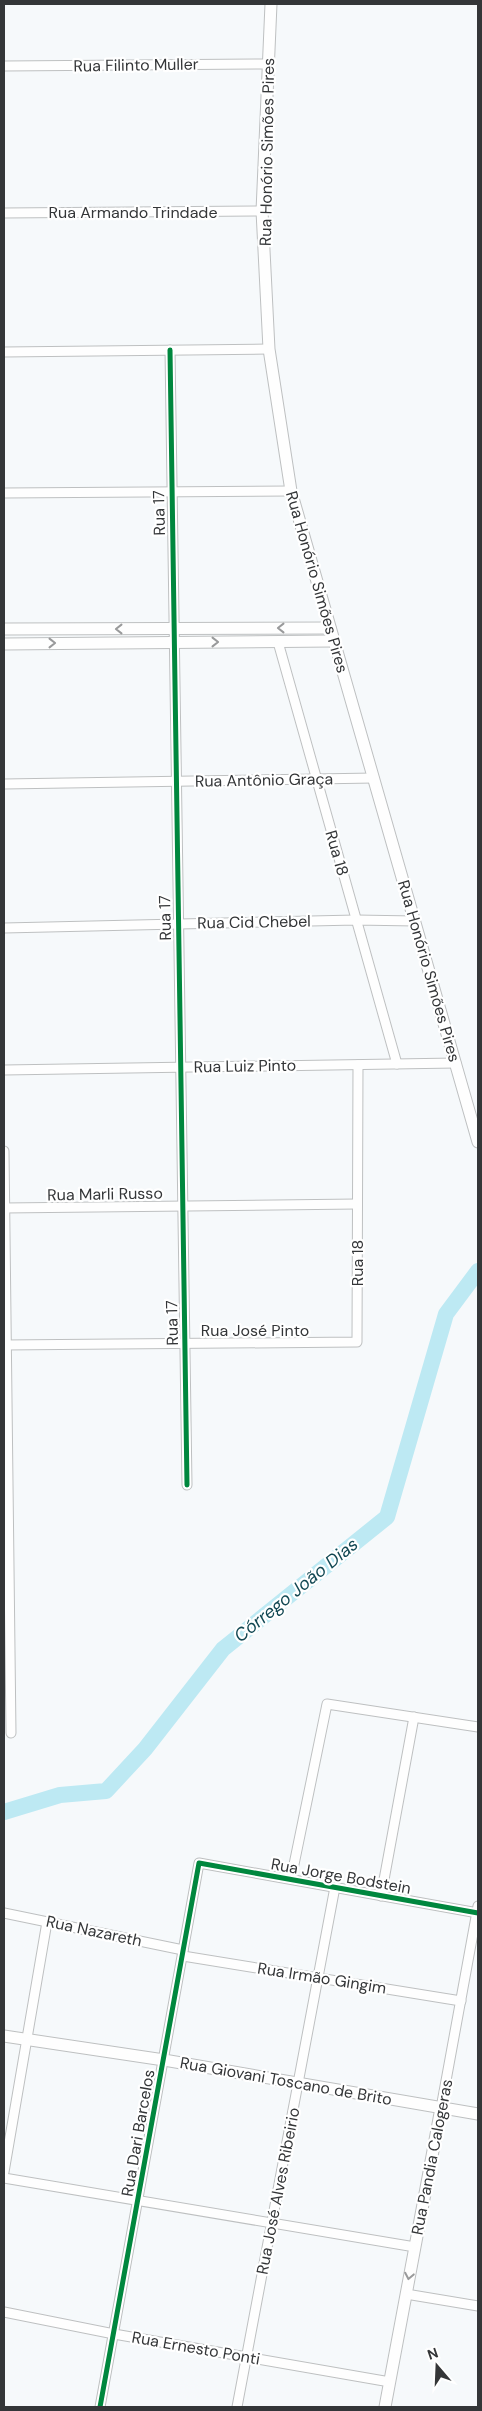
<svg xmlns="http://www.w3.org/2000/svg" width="482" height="2411" viewBox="0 0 482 2411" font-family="'DM Sans',sans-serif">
	<rect width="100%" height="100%" fill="#f6f9fb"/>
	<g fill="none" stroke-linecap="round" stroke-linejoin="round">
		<polyline stroke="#bde9f3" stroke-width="16" points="4,1812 60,1795 106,1791 145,1749 223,1649 387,1517 446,1314 478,1271"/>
		<defs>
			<g id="street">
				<polyline points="4,66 268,64"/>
				<polyline points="4,213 262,211"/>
				<polyline points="170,350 187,1485"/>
				<polyline points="4,352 269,349"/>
				<polyline points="4,493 291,491"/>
				<polyline points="278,642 397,1064"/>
				<polyline points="4,784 374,778"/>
				<polyline points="4,928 356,920 415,921"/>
				<polyline points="4,1070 456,1063"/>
				<polyline points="4,1151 11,1733"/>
				<polyline points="4,1208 357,1204"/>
				<polyline points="4,1345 357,1342 358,1065"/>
				<polyline points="291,1879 327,1704 478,1727"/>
				<polyline points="381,1896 414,1717"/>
				<polyline points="4,1913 183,1950"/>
				<polyline points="183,1956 461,2001"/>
				<polyline points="441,2108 478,1906"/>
				<polyline points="4,2172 47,1922"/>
				<polyline points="4,2178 415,2247"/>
				<polyline points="406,2294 478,2306"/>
				<polyline points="4,2312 114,2334 390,2382"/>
				<polyline points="100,2407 199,1863 478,1913"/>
				<polyline points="237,2407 335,1887"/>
			</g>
			<g id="secondary">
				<polyline points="271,4 262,211 269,349 291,491 478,1142"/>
				<polyline points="4,629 330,628"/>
				<polyline points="4,644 333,641"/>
				<polyline points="4,2036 164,2060 478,2114"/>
				<polyline points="385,2407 441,2108"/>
			</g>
		</defs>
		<use href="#street" stroke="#bec0c1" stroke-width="11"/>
		<use href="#secondary" stroke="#bec0c1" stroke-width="13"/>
		<use href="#street" stroke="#fefefe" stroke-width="9"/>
		<use href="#secondary" stroke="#fefefe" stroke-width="11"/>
		<defs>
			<g id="cycleway">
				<polyline points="170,350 187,1485"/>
				<polyline points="100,2407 199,1863 478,1913"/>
			</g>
		</defs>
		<use href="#cycleway" stroke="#fff" stroke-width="8"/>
		<use href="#cycleway" stroke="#00873e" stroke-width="5"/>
	</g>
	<defs><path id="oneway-chevron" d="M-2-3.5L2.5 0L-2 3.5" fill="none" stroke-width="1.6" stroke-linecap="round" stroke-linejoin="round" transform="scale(1.25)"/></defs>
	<g stroke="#999a9b">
		<use href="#oneway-chevron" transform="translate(281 628) rotate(180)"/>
		<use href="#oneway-chevron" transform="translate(119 629) rotate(180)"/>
		<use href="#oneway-chevron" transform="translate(215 642)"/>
		<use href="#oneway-chevron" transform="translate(52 643)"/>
		<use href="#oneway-chevron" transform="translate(409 2276) rotate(101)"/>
	</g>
	<g text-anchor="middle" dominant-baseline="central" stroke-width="4.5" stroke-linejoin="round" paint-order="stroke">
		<g font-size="16" fill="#343638" stroke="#fff">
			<text transform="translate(136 65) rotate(-1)">Rua Filinto Muller</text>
			<text transform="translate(267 152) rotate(-89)">Rua Honório Simões Pires</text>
			<text x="133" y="212">Rua Armando Trindade</text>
			<text transform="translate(159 513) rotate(-91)">Rua 17</text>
			<text transform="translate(317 582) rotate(74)">Rua Honório Simões Pires</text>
			<text transform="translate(264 780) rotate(-1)">Rua Antônio Graça</text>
			<text transform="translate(337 853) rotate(74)">Rua 18</text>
			<text transform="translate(165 918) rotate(-91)">Rua 17</text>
			<text transform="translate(254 922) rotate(-1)">Rua Cid Chebel</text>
			<text transform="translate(429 971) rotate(74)">Rua Honório Simões Pires</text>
			<text transform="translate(245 1066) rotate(-1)">Rua Luiz Pinto</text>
			<text transform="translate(105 1194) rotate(-1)">Rua Marli Russo</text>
			<text transform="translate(357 1263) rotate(-90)">Rua 18</text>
			<text transform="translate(172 1323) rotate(-91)">Rua 17</text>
			<text x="255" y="1330">Rua José Pinto</text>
			<text transform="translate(341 1876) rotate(10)">Rua Jorge Bodstein</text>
			<text transform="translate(94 1931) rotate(12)">Rua Nazareth</text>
			<text transform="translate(322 1978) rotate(9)">Rua Irmão Gingim</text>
			<text transform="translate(286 2081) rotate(10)">Rua Giovani Toscano de Brito</text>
			<text transform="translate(138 2133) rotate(-80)">Rua Dari Barcelos</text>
			<text transform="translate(432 2157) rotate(-79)">Rua Pandia Calogeras</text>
			<text transform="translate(278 2191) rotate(-79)">Rua José Alves Ribeirio</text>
			<text transform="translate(196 2348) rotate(10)">Rua Ernesto Ponti</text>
		</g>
		<g font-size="18" font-style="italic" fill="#124853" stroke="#fff">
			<text transform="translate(296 1590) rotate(-39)">Córrego João Dias</text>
		</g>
	</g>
	<rect width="482" height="2411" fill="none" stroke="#343638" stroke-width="10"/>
	<g transform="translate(437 2366) rotate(341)" stroke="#ffffff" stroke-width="4" paint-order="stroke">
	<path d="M0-4L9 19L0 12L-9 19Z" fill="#343638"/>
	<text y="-8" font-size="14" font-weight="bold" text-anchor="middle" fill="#343638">N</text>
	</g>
</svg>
